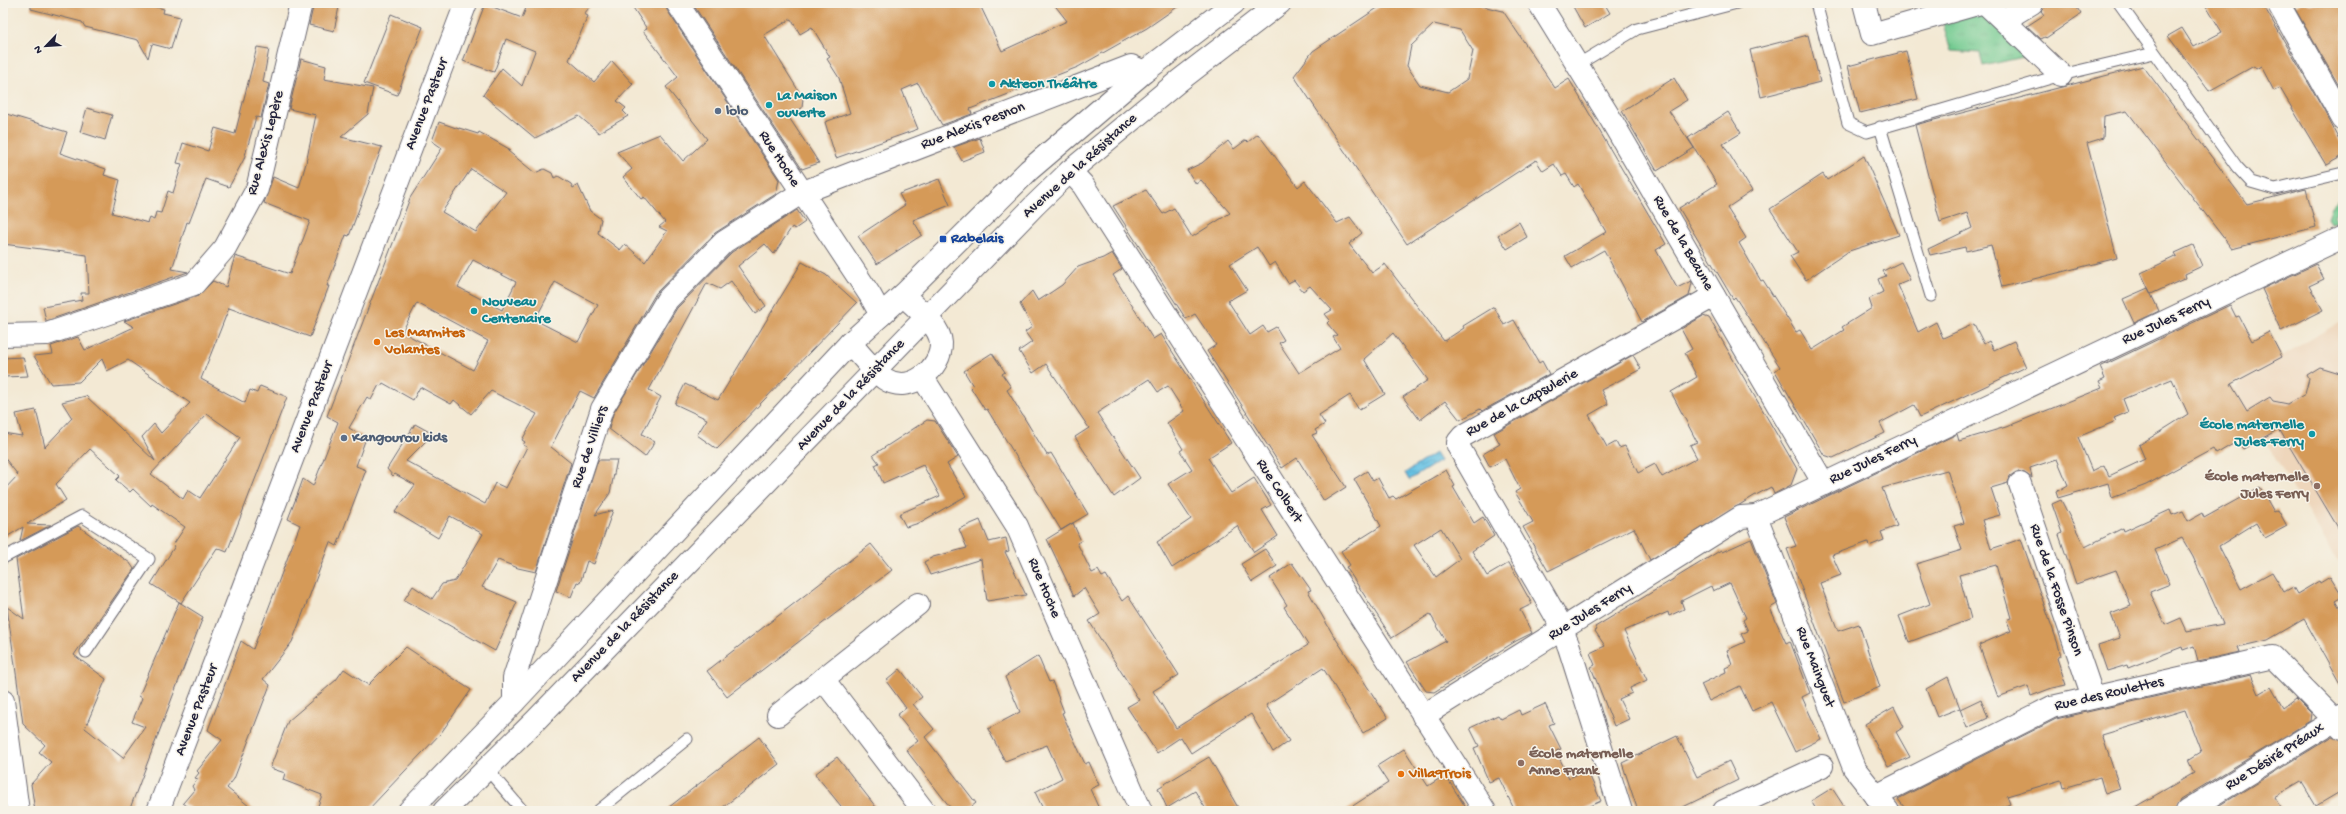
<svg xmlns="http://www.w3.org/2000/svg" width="2346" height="814" viewBox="0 0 2346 814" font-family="'Gochi Hand',sans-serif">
	<defs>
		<pattern id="grass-tufts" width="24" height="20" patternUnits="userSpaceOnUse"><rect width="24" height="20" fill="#73cb91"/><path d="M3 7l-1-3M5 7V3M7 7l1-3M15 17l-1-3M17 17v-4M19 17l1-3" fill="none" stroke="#63ae7e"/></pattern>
		<pattern id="water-waves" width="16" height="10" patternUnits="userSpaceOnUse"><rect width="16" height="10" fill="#67c2e4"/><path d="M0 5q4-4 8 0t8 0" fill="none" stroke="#59a6c4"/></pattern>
	</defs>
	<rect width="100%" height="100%" fill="#f7f3e8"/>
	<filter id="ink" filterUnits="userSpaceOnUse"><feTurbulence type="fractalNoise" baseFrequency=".025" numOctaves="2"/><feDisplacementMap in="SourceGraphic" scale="8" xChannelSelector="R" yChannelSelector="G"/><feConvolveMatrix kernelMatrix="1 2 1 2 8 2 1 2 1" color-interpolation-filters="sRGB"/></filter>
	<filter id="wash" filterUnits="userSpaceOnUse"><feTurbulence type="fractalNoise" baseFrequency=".012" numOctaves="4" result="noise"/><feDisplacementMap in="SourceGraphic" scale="16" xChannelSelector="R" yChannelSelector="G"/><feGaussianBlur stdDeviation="0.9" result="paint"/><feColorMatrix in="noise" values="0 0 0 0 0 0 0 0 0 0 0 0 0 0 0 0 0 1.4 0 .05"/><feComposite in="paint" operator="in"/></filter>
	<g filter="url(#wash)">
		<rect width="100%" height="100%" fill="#f3e9d4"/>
		<polygon fill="#eed6bb" points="2343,321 2343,570 2234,389 2246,376"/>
		<g fill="url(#grass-tufts)" stroke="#4a7666">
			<polygon points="1978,9 2037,54 1983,66 1980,53 1951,51 1942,20"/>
			<polygon points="2343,194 2343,209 2334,214 2337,222 2330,223 2327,217 2331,206"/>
		</g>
		<polygon fill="url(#water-waves)" stroke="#447290" points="1435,453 1440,461 1409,480 1405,473"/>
		<g id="blocks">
			<g fill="#d59a59" fill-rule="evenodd">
				<polygon points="31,3 141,3 164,9 163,13 180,17 171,49 152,44 148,58 138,40 85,27 82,22 31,9"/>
				<polygon points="314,3 325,3 339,7 334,31 309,25"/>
				<polygon points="528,3 593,3 584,14 588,16 569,60 594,82 612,61 633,84 617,101 626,108 623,111 628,116 599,133 579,116 535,138 483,95 502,68 522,86 535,51 506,39 494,72 463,61 485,4 522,18"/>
				<path d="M630,3H665L667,10L779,180L776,194L715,233L656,293L594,398L580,391L551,447L571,463L536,572L518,568L498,560L482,587L517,602L495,651L404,600L413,586L432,599L442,584L455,581L483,534L450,516L438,538L395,512L415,485L395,474L393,476L387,469L415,424L433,434L406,461L485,504L495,483L506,488L527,447L523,445L525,442L522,440L537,414L491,391L471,414L454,400L451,404L420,387L413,400L383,383L381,386L379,385L371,400L367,397L349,428L366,438L356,466L366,470L337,546L330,542L292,642L263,679L270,685L234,779L227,788L255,811H194L183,803L194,790L192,786L198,779L195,778L199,773L197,771L222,740L208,730L241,641L253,649L300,525L288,519L298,493L303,479L313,486L338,422L327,416L401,222L410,198L442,148L432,141L439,122L459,129V128L478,134L479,132L511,150L508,151L535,173L544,169L552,173L554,178L558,176L571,184L573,188L578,185L590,211L601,219L598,233L620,250L625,244L645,262L667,231L659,227L665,222L644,197L641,199L623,177L632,169L617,152L660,134L683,161L707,139L666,87L678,77L643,31L647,29ZM471,169L506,192L476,232L442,212ZM473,260L516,282L502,310L458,287ZM555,282L598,305L578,342L535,320ZM417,303L488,341L473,370L402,332Z"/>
				<polygon points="692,3 979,3 1002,51 1067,21 1053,3 1183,3 1147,28 1078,67 970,109 972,114 942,125 918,83 902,90 918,129 836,158 825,122 850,113 839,78 827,59 830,57 812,27 800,34 791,19 764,35 803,98 802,108 788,116 819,163 802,169"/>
				<path d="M1385,3H1480L1482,6L1503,11L1555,88L1569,79L1666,244L1656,250L1677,288L1691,281L1692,283L1689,296L1642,322L1604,250L1572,268L1565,256L1606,232L1578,184L1574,187L1566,174L1562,176L1554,164L1543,171L1536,160L1407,244L1294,76L1313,51ZM1434,24L1460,30L1473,51L1467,79L1448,92L1420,85L1407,66L1411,46Z"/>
				<polygon points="1571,3 1604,3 1610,13 1585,28"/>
				<polygon points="2049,3 2074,3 2081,14 2046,38 2045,37 2041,39 2027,26 2044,15 2041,11"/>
				<polygon points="2204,3 2262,3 2323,108 2343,147 2343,156 2326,165 2280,88 2274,91 2261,66 2256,69 2254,66 2209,91 2168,36 2182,28 2194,47 2222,32"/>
				<polygon points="2301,3 2343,3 2343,93 2294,7"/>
				<polygon points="391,14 423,27 397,95 364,83"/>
				<polygon points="1808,35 1820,82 1761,97 1750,50"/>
				<polygon points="257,47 269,49 263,82 269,84 261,118 256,117 244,159 229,187 206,179 189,223 187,222 172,269 188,272 46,321 43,307 82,300 81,293 89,293 87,255 3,244 3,113 67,132 60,153 106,169 104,175 120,180 112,213 148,223 150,218 154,220 156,212 161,213 168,191 173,193 182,164 177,163 183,143 208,151 215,128 235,134"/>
				<polygon points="1906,51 1918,99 1860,113 1848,66"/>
				<path d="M301,59L326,66L324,79L373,88L368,114L341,137L382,147L349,236L346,235L327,286H329L310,337L229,308L201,379L245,403L250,390L257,393L260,386L287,397L227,552L217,548L181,603L151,584L175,546L173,545L185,527L152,504L151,506L133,489L130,492L116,480L120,476L90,449L56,484L66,500L27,524L51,525L20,541L23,527L3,539V491L18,475L3,456V433L22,436L16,414L36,410L45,447L72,418L62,402L86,396L155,461L142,437L154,424L161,433L190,403L128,360L107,371L102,359L79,382L51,384L34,356L53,354L51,346L78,337L85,350L134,327L124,321L198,296L213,281L226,287L235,256L290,274L310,221L264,203L273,177L299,188L306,163L316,115L289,109ZM207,414L240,437L200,498L188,490L183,499L151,474Z"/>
				<polygon points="2143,66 2247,204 2306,189 2316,227 2232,249 2127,111 2104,116 2103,138 2087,143 2117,258 2002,287 1991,245 1966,251 1965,247 1930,255 1928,249 1972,228 1967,213 1940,222 1915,125"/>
				<polygon points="1674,78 1687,100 1669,111 1694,148 1657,171 1622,111"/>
				<polygon points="87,108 112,115 105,140 80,132"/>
				<polygon points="1728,112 1741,133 1723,144 1752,191 1727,208 1746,238 1739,243 1761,281 1763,280 1796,332 1800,330 1812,350 1844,330 1842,327 1872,308 1869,299 1883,292 1878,279 1886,276 1883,271 1901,262 1910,280 1898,285 1918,332 1936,322 1943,338 1974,324 1984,344 1989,341 1994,350 2014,341 2026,367 1920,417 1914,405 1880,423 1885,433 1833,458 1824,455 1775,371 1780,367 1735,297 1733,299 1679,208 1717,184 1688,138"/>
				<path d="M1258,134L1298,187L1305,181L1337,223L1350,217L1362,233L1349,244L1372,273L1385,264L1444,341L1464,328L1463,326L1494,307L1504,325L1514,320L1539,363L1542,361L1549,374L1482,411L1480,409L1460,420L1445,401L1420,420L1403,397L1428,380L1393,333L1364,359L1385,394L1359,410L1350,395L1319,415L1325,424L1315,430L1317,433L1312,435L1346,487L1324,501L1297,458L1282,468L1207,351L1216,345L1195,314L1186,319L1113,206L1146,190L1163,214L1174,208L1192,237L1230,213L1201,180L1196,184L1187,170L1202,163L1228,141L1234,149L1246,140L1248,142ZM1257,247L1269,266L1275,262L1288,283L1294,280L1303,291L1310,286L1332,310L1325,314L1330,320L1327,323L1337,335L1333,337L1340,348L1299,373L1279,343L1284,340L1276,327L1267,332L1263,326L1250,335L1228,301L1247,290L1230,264Z"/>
				<polygon points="980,138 985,152 962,161 954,147"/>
				<polygon points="1864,156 1899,235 1849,251 1806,280 1790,256 1798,252 1770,209 1823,174 1827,180"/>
				<polygon points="939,179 950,205 913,220 922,235 877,264 858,236 905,205 899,194"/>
				<polygon points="797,210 805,222 795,229 792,227 774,254 765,244 738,266 766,306 755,314 731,281 720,289 707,283 649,390 661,397 642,434 655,442 645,457 609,429 613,414 677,308 732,252"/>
				<polygon points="1519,222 1527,237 1507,249 1498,235"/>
				<polygon points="2193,245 2202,266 2185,274 2186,278 2151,294 2141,273 2177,256 2175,253"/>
				<polygon points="1112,253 1122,269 1113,275 1153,339 1161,334 1231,443 1208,458 1231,493 1254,478 1271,505 1262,510 1278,536 1254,552 1237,526 1172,568 1157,542 1191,519 1168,484 1192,469 1180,451 1183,449 1167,423 1184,411 1168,386 1158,392 1149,379 1097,413 1140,478 1114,497 1075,437 1089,428 1046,364 1033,373 1019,351 1032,342 1025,332 1032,327 1020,304 1032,291 1038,301 1062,285 1078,267 1103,258"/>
				<polygon points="802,262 826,275 857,303 717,449 697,435 707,419 675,404 685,384 718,400"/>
				<polygon points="2316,264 2324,279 2309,286 2323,310 2281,331 2262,289"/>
				<polygon points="2148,288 2159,311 2134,323 2123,299"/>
				<path d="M2230,305L2236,317L2239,316L2252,341L2269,332L2282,357L2231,384L2247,411L2270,397L2273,401L2288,404L2305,394L2309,379L2307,375L2320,367L2343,374V536L2279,429L2243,449L2238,441L2216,454L2213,449L2146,485L2112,498L2108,483L2058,498L2056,492L2068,485L2057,459L2030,468L2032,478L2023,472H2016L2010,476L2008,483L1991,488L2000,515L1982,520L1991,549L2021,539L2058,644L2061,656L2057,658L2066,685L2052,688L2031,696L2028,686L1998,697L1979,645L2011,631L2006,620L2011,618L1996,565L1959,575L1971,619L1909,642L1899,616L1930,604L1916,564L1962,550L1954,526L1964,523L1947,470L1882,488L1897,526L1881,532L1884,540L1869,546L1868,542L1832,555L1841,575L1820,583L1838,631L1859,624L1880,687L1844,702L1787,549L1796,546L1784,517L1957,434L1959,441L2006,427L2102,388L2099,382L2105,379L2100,367ZM2172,379L2188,414L2139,445L2145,459L2109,476L2104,465L2092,471L2078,437L2116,421L2114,418L2128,412L2123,399Z"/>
				<polygon points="1703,316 1709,318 1797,469 1791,485 1774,494 1771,487 1754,496 1650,560 1634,528 1548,571 1523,527 1533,522 1515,492 1520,489 1505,459 1490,467 1483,454 1500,444 1494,433 1633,355 1641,369 1601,390 1608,404 1589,415 1607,447 1616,442 1619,448 1625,446 1638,473 1655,464 1662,477 1697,458 1690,445 1697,442 1671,392 1697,377 1685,353 1692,349 1681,329"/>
				<polygon points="992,353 1005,372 1002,374 1011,387 1007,390 1047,455 1051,453 1088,514 1061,530 987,409 985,410 971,388 973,386 964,371"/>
				<polygon points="23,357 28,376 4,377 3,358"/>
				<polygon points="927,420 935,421 958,457 947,464 966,496 919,523 906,527 899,514 940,496 923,465 883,483 875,465 879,463 873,455"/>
				<polygon points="598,460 617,460 610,493 595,515 613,510 594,564 587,561 580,583 577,582 571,597 556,591"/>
				<path d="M1446,470L1455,486L1453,487L1474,523L1483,517L1494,536L1472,551L1487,576L1509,563L1532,604L1520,610L1532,633L1516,641L1434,692L1426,691L1407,662L1446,641L1430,614L1392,638L1346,567L1350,565L1341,551L1381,526L1354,479L1367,471L1373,481L1378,478L1389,498L1393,496L1396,499ZM1441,528L1460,559L1436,577L1414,545Z"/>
				<path d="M2260,487L2274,512L2278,510L2287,526L2265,538L2256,523L2219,546L2241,589L2272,572L2284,592L2293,587L2297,594L2319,581L2320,583L2330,577L2342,596L2335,600L2343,613V689L2304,619L2268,640L2238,647L2240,652L2198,661L2194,646L2183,650L2182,647L2128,668L2127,665L2107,671L2098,645L2120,638L2111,614L2131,606L2116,570L2076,584L2059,535L2062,533L2052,504L2061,500L2085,547L2123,528L2124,531L2170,510L2172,515L2183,511L2188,521L2202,513L2204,518ZM2182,538L2193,557L2223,624L2187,631L2181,618L2165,625L2150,592L2170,584L2155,550Z"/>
				<polygon points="980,520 989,542 1006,538 1009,551 1005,552 1026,595 987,601 981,559 930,575 924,562 933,557 967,548 959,529"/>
				<polygon points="1073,523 1081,541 1077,543 1092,573 1098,570 1102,577 1106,575 1122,601 1128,596 1179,675 1153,691 1176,728 1308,645 1284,607 1287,605 1270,578 1292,563 1311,590 1308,591 1332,633 1388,718 1363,733 1323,668 1266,705 1289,741 1273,752 1251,714 1191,753 1181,737 1157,753 1127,707 1139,700 1089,621 1100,614 1084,588 1074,596 1047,539"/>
				<polygon points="78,526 130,563 134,569 74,655 106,679 85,728 123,758 145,727 132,722 142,698 139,696 179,602 203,617 129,811 35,811 31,784 51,762 39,752 45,745 23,724 7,607 24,619 16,559"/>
				<polygon points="1751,539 1777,604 1770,608 1786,643 1790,641 1810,693 1802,697 1821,739 1795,752 1771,702 1752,711 1740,686 1709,701 1701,684 1726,672 1725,668 1732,665 1727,650 1745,642 1741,634 1748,631 1743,620 1746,618 1730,583 1713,591 1711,586 1681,601 1684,609 1669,616 1668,612 1624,631 1647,680 1630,688 1632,693 1619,699 1629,719 1614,726 1591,667 1595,665 1590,653 1605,646 1595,631 1597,630 1595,627 1721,550 1722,552"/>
				<polygon points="871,544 892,570 727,697 707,671"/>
				<polygon points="1265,549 1277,566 1252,582 1241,564"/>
				<polygon points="406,647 471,690 441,733 367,811 316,811 322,795 283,780 285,773 270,768 288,721 336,680 344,669 368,685"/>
				<polygon points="1038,656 1049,682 1052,681 1064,712 1062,713 1085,764 1089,762 1099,785 1090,789 1100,811 1044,811 1035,792 1062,778 1047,745 1005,761 988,729 1020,712 1005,677"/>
				<polygon points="900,669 922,697 913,704 934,729 925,737 976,803 966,811 953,811 906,750 918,741 897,715 906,708 886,681"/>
				<polygon points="2251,675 2259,694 2271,687 2283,708 2296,698 2311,713 2310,721 2180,800 2175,811 2128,811 2194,773 2188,760 2201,752 2185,710 2102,735 2120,789 2105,794 2100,777 2063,788 2061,780 2007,796 2010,804 1994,811 1907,811 1898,799 2056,719"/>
				<polygon points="1948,677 1960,708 1937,717 1926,689"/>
				<polygon points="1981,699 1988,718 1967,728 1960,709"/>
				<polygon points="1545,704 1554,723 1549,725 1561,749 1556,751 1569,778 1587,770 1601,801 1578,811 1515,811 1499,778 1489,782 1474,748 1479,746 1470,728 1498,715 1501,719 1519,710 1521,715"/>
				<polygon points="1894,707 1904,727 1896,732 1910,757 1888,767 1865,724"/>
				<polygon points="1677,736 1697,777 1729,761 1738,780 1675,811 1638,811 1622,763"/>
				<polygon points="2333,736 2343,740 2343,790 2316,806 2301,781 2274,797 2283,811 2211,811"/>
				<polygon points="759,737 779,764 718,811 664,811"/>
				<polygon points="1404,749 1428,786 1445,775 1468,811 1345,811 1388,783 1377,766"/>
				<polygon points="837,757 879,811 845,811 815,774"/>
				<polygon points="1209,757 1240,811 1207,811 1195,791 1167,808 1158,788"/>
				<polygon points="1832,788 1847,811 1817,811 1811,801"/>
			</g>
		</g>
	</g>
	<g filter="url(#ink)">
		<use href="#blocks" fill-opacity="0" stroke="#6b6871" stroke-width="1"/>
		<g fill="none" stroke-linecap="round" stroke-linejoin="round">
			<defs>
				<g id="lane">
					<polyline points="1816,3 1848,123 1867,132 2061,75 2154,53"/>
					<polyline points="2119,3 2237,167 2251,182 2275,189 2343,173"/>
					<polyline points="1577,65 1637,29 1737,3"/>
					<polyline points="1880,127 1931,296"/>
					<polyline points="3,558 82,516 149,559 86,652"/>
					<polyline points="487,769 523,811"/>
					<polyline points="598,811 687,739"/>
				</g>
				<g id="street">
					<polyline points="677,3 870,295 881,315"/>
					<polyline points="1539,3 1607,113 1824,484"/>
					<polyline points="1864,3 1872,34 1981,3"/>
					<polyline points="1985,3 2061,75"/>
					<polyline points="2278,3 2343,119"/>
					<polyline points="2004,20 2032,3"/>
					<polyline points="1070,171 1083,185 1485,811"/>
					<polyline points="3,335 47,334 194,284 225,248 257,189 301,3"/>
					<path d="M850,343C860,354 873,371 885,379C909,395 942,369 941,343C940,325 915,307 903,295"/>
					<polyline points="923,378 1017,526 1141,811"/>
					<polyline points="2020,484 2093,697"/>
					<polyline points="1756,516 1854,768 1888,811"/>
					<polyline points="823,679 918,604"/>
					<polyline points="514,702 514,678 602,409 667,300 724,242 801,193 1131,66 1144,72"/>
					<polyline points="778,715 823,679 924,811"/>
					<polyline points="1423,716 1741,517 1756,516 2343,237"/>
					<polyline points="1876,796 2052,707 2273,657 2343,728"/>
					<polyline points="1621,811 1569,647 1557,618 1458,446 1458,442 1463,436 1714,296"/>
					<polyline points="1724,811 1822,766"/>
					<polyline points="2187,811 2343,715"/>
				</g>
				<g id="secondary">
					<polyline points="3,701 18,811"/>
					<polyline points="158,811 466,3"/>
					<polyline points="409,811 514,702 850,343 903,295 1029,170 1144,72 1234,3"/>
					<polyline points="444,811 536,720 1035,205 1070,171 1180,80 1280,3"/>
				</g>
			</defs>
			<use href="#lane" stroke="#6b6871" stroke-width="13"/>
			<use href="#street" stroke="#6b6871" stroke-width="24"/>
			<use href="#secondary" stroke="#6b6871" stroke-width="24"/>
			<use href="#lane" stroke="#fff" stroke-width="11"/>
			<use href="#street" stroke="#fff" stroke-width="22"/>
			<use href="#secondary" stroke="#fff" stroke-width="22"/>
		</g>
	</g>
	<g fill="#0f9aa8" stroke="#f7f3e8" stroke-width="1.5">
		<circle cx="992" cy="84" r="4"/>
		<circle cx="769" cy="105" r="4"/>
		<circle cx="474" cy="311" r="4"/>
		<circle cx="2312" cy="434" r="4"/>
	</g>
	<g fill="#5c6f8a" stroke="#f7f3e8" stroke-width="1.5">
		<circle cx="718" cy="111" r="4"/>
		<circle cx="344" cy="438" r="4"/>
	</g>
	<rect fill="#1a4fb4" stroke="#f7f3e8" stroke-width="1.5" x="939" y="235" width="8" height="8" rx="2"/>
	<g fill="#e8710a" stroke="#f7f3e8" stroke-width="1.5">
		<circle cx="377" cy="342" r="4"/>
		<circle cx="1401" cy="774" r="4"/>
	</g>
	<g fill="#8d6e63" stroke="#f7f3e8" stroke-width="1.5">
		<circle cx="2317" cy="486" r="4"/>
		<circle cx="1521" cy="763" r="4"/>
	</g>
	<g text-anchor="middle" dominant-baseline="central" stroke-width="3" stroke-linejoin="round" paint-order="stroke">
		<g font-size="15" font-weight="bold" fill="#0d838f" stroke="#f7f3e8" text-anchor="start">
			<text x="1000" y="84">Akteon Théâtre</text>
			<text x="777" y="96">La Maison<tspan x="777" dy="17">ouverte</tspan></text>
			<text x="482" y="302">Nouveau<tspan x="482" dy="17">Centenaire</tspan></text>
			<text x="2304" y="425" text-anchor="end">École maternelle<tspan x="2304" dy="17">Jules-Ferry</tspan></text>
		</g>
		<g font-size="15" fill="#22223b" stroke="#f7f3e8">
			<text transform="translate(427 104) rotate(-69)">Avenue Pasteur</text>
			<text transform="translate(973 126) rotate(-21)">Rue Alexis Pesnon</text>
			<text transform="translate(266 143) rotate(-75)">Rue Alexis Lepère</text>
			<text transform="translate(779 159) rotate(57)">Rue Hoche</text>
			<text transform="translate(1080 166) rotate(-42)">Avenue de la Résistance</text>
			<text transform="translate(1683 243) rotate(60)">Rue de la Beaune</text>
			<text transform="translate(2166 321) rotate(-25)">Rue Jules Ferry</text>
			<text transform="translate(851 395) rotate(-46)">Avenue de la Résistance</text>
			<text transform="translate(1522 403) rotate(-29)">Rue de la Capsulerie</text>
			<text transform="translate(312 407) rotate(-69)">Avenue Pasteur</text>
			<text transform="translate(590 447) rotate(-71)">Rue de Villiers</text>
			<text transform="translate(1873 460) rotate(-26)">Rue Jules Ferry</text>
			<text transform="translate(1279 491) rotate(57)">Rue Colbert</text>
			<text transform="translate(1044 588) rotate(67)">Rue Hoche</text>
			<text transform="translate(2056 590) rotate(71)">Rue de la Fosse Pinson</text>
			<text transform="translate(1590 612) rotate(-32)">Rue Jules Ferry</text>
			<text transform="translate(625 627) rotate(-46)">Avenue de la Résistance</text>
			<text transform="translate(1815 667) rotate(69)">Rue Mainguet</text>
			<text transform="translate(2109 694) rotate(-13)">Rue des Roulettes</text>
			<text transform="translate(197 710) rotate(-69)">Avenue Pasteur</text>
			<text transform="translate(2275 757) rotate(-32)">Rue Désiré Préaux</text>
		</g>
		<g font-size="15" font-weight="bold" fill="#4e5e75" stroke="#f7f3e8" text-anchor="start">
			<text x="726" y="111">lolo</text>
			<text x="352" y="438">Kangourou kids</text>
		</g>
		<g font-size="15" font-weight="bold" fill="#164399" stroke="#f7f3e8" text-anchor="start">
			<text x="951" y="239">Rabelais</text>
		</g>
		<g font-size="15" font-weight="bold" fill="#c56008" stroke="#f7f3e8" text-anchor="start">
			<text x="385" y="333">Les Marmites<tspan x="385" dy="17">Volantes</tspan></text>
			<text x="1409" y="774">Villa9Trois</text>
		</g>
		<g font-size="15" font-weight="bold" fill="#785e54" stroke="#f7f3e8" text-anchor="end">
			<text x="2309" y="477">École maternelle<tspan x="2309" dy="17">Jules Ferry</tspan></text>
			<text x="1529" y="754" text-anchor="start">École maternelle<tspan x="1529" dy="17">Anne Frank</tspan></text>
		</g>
	</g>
	<rect width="2346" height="814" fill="none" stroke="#f7f3e8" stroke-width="16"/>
	<g transform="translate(46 46) rotate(245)" stroke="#f7f3e8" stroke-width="3" paint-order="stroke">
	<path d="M0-3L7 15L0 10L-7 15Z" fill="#22223b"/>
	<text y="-6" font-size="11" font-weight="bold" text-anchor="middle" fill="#22223b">N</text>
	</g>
</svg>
